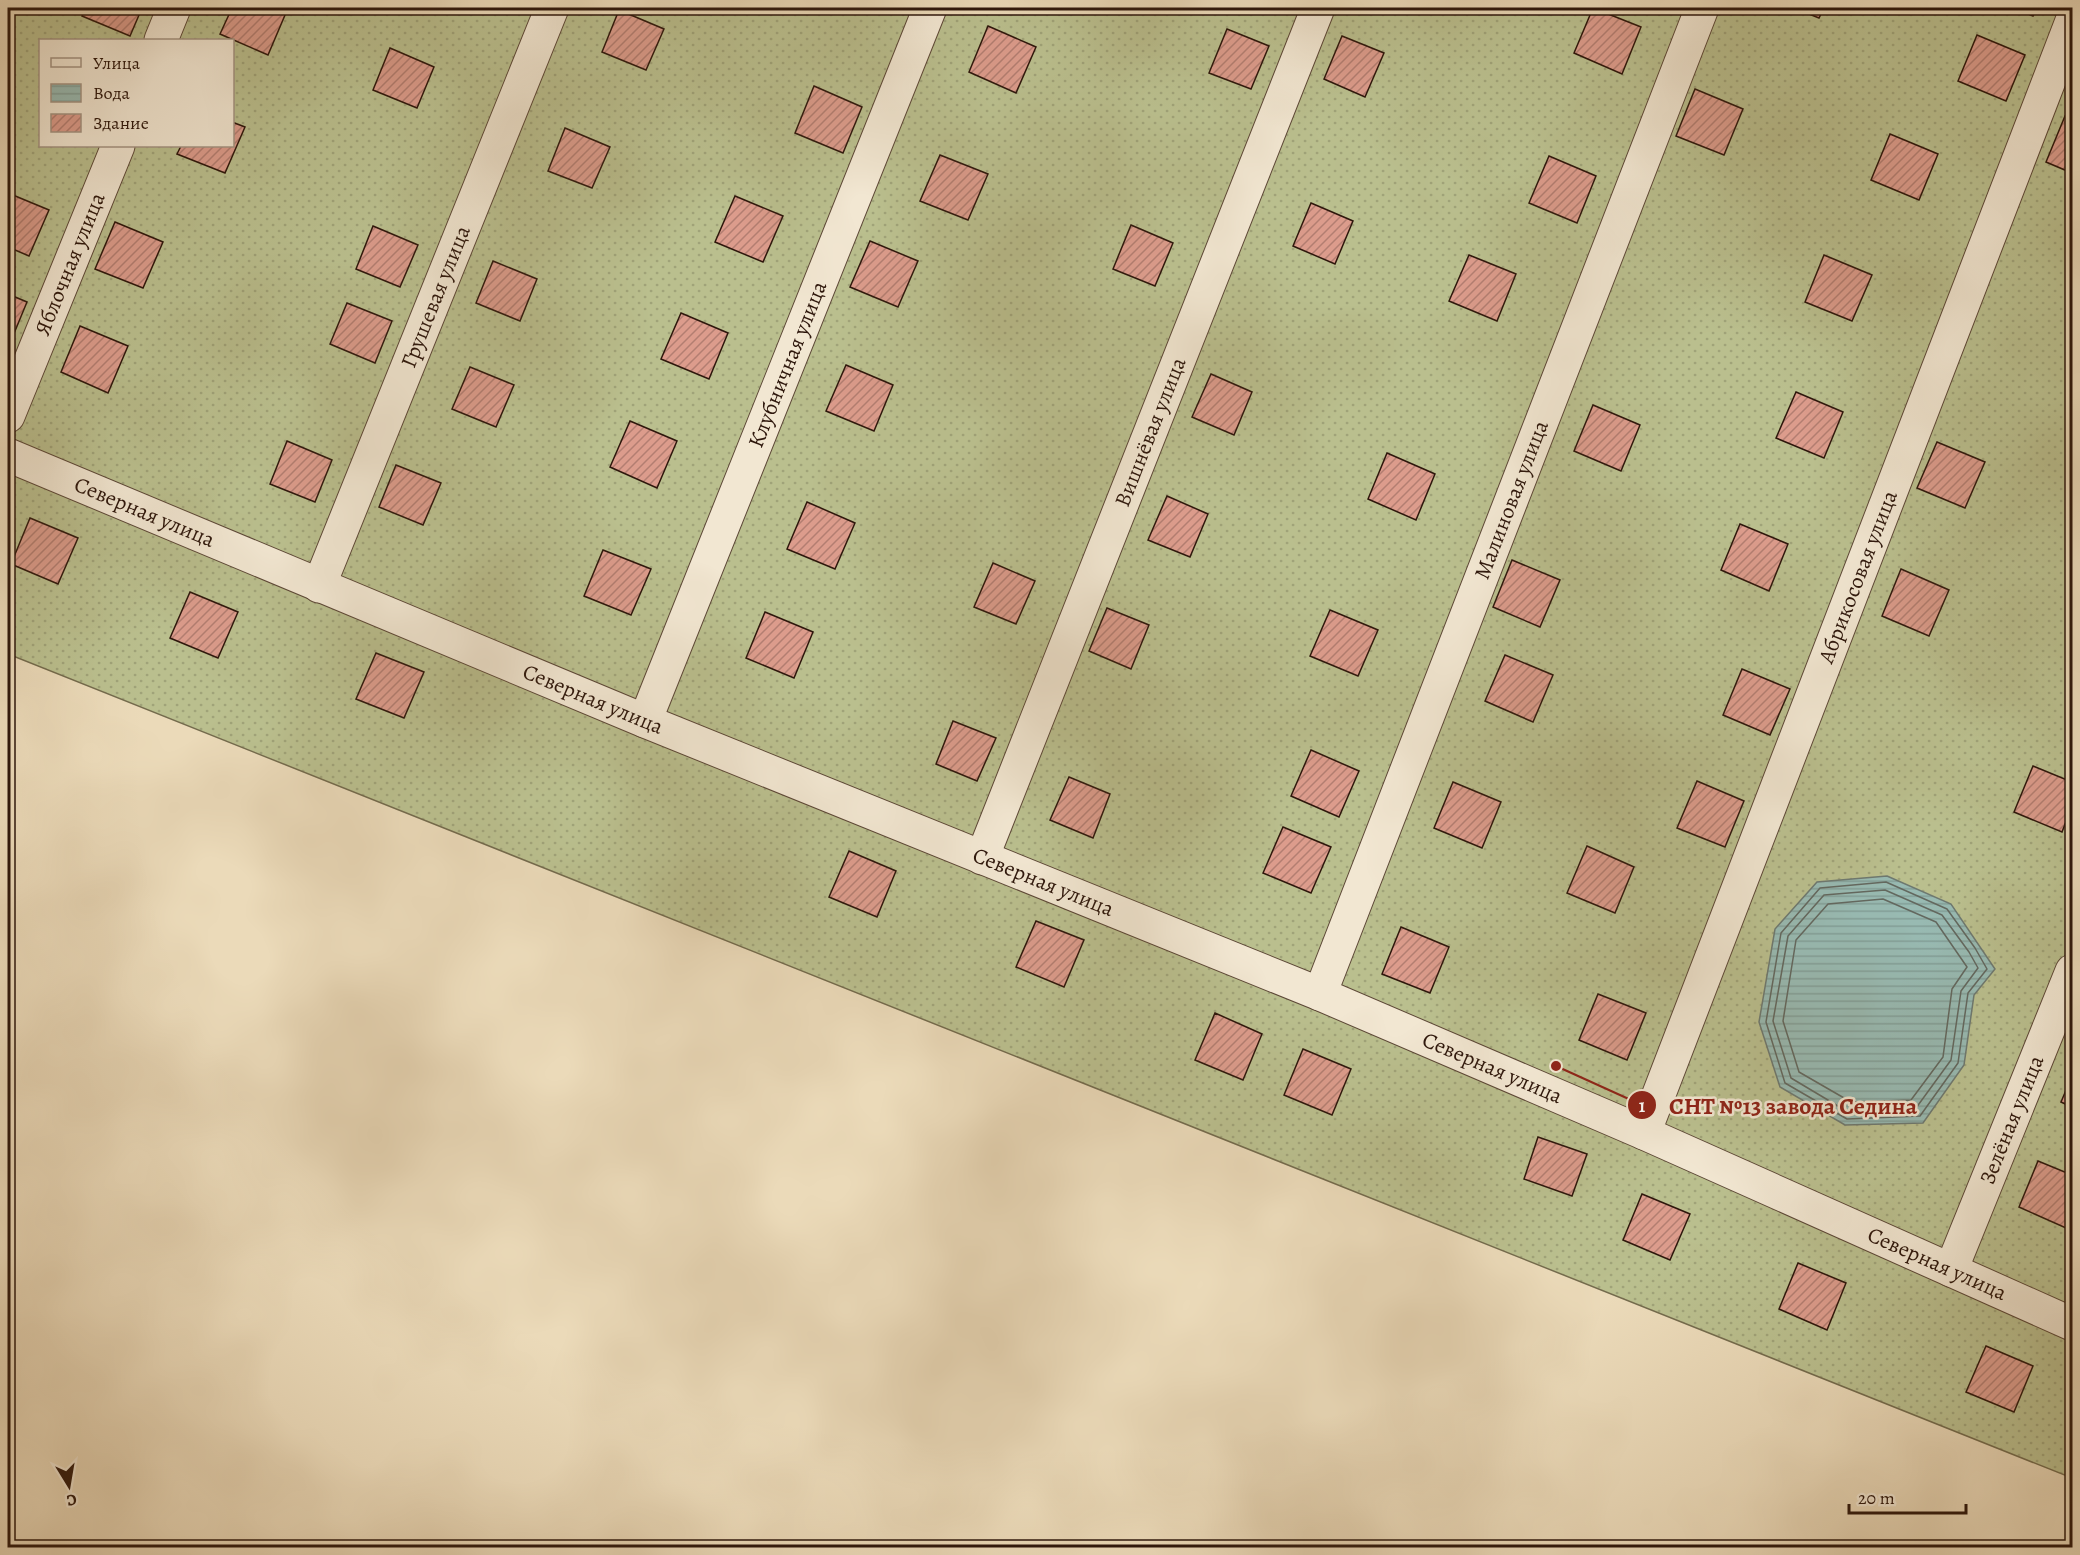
<svg xmlns="http://www.w3.org/2000/svg" width="2080" height="1555" viewBox="0 0 2080 1555" font-family="Alegreya,serif">
	<defs>
		<pattern id="garden-dots" width="8" height="8" patternUnits="userSpaceOnUse" patternTransform="scale(1.5)"><rect width="8" height="8" fill="#babf8e"/><path d="M2 2h.1M6 6h.1" fill="none" stroke="#a0a379" stroke-width="1.8" stroke-linecap="round"/></pattern>
		<pattern id="water-rules" width="6" height="5" patternUnits="userSpaceOnUse" patternTransform="scale(1.5)"><rect width="6" height="5" fill="#98bab2"/><path d="M0 2.5h6" fill="none" stroke="#839f98"/></pattern>
		<pattern id="building-hatch" width="6" height="6" patternUnits="userSpaceOnUse" patternTransform="scale(1.5)"><rect width="6" height="6" fill="#dc9c8c"/><path d="M-1 1l2-2M0 6l6-6M5 7l2-2" fill="none" stroke="#b37e71"/></pattern>
	</defs>
	<rect width="100%" height="100%" fill="#ebdab9"/>
	<filter id="stains"><feTurbulence type="fractalNoise" baseFrequency=".00333" numOctaves="4"/><feColorMatrix values="0 0 0 0 .2 0 0 0 0 .09 0 0 0 0 .02 0 0 0 .5 -.17"/></filter>
	<radialGradient id="worn" r=".72"><stop offset=".6" stop-color="#630" stop-opacity="0"/><stop offset="1" stop-color="#630" stop-opacity=".3"/></radialGradient>
	<path fill="url(#garden-dots)" stroke="#746b4d" stroke-width="1.5" fill-rule="evenodd" d="M8,8H2072V1478L8,654ZM40,40H232V146H40Z"/>
	<polygon fill="url(#water-rules)" stroke="#6e7970" stroke-width="1.5" points="1887,876 1951,904 1995,969 1974,995 1964,1065 1923,1123 1845,1125 1780,1087 1759,1022 1775,929 1817,882"/>
	<g fill="none" stroke-linecap="round" stroke-linejoin="round">
		<g stroke="#63685f" stroke-width="1.5">
			<polygon points="1886,882 1947,909 1975,948 1987,969 1968,993 1958,1063 1920,1116 1847,1119 1785,1083 1766,1022 1781,933 1820,888"/>
			<polygon points="1885,890 1942,915 1969,952 1978,968 1961,991 1951,1060 1916,1108 1848,1112 1791,1078 1773,1021 1788,936 1824,895"/>
			<polygon points="1883,899 1936,922 1967,967 1952,989 1943,1057 1911,1100 1851,1102 1799,1072 1783,1021 1796,940 1828,904"/>
		</g>
	</g>
	<g fill="url(#building-hatch)" stroke="#2e170c" stroke-width="1.5">
		<polygon points="85,8 142,8 130,36 82,16"/>
		<polygon points="232,8 288,8 268,55 220,34"/>
		<polygon points="1593,8 1641,27 1622,74 1574,53"/>
		<polygon points="1794,8 1824,8 1819,18"/>
		<polygon points="2014,8 2037,8 2033,16"/>
		<polygon points="619,10 664,29 646,70 602,52"/>
		<polygon points="988,26 1036,47 1016,93 969,72"/>
		<polygon points="1227,29 1269,46 1251,89 1209,73"/>
		<polygon points="1977,35 2025,55 2006,101 1958,81"/>
		<polygon points="1342,36 1384,53 1365,97 1324,79"/>
		<polygon points="390,48 434,67 417,108 373,90"/>
		<polygon points="814,86 862,107 843,153 795,133"/>
		<polygon points="1695,89 1743,109 1724,155 1676,136"/>
		<polygon points="2065,116 2072,119 2072,173 2046,162"/>
		<polygon points="232,122 245,127 225,173 177,154 181,146 232,146"/>
		<polygon points="565,128 610,147 592,188 548,171"/>
		<polygon points="1890,134 1938,154 1919,200 1871,180"/>
		<polygon points="940,155 988,174 968,220 920,201"/>
		<polygon points="1549,156 1596,176 1577,223 1529,203"/>
		<polygon points="8,193 49,210 29,256 8,247"/>
		<polygon points="735,196 783,216 763,262 715,242"/>
		<polygon points="1311,203 1353,221 1335,264 1293,246"/>
		<polygon points="115,222 163,242 143,288 95,269"/>
		<polygon points="1131,225 1173,243 1155,286 1113,269"/>
		<polygon points="373,226 418,245 400,287 356,269"/>
		<polygon points="870,241 918,261 898,307 850,287"/>
		<polygon points="1469,255 1516,274 1497,321 1449,301"/>
		<polygon points="1824,255 1872,275 1852,321 1805,302"/>
		<polygon points="493,261 537,279 520,321 476,303"/>
		<polygon points="8,294 27,302 8,348"/>
		<polygon points="347,303 392,321 375,363 330,344"/>
		<polygon points="681,313 728,333 709,379 661,359"/>
		<polygon points="80,326 128,346 108,393 61,372"/>
		<polygon points="846,365 893,385 874,431 826,411"/>
		<polygon points="470,367 514,385 496,427 452,409"/>
		<polygon points="1211,374 1252,392 1234,435 1192,417"/>
		<polygon points="1796,392 1843,412 1824,458 1776,438"/>
		<polygon points="1593,405 1640,425 1621,471 1574,451"/>
		<polygon points="630,421 677,441 657,488 610,467"/>
		<polygon points="287,441 332,460 315,502 270,484"/>
		<polygon points="1937,442 1985,462 1965,508 1917,488"/>
		<polygon points="1387,453 1435,474 1416,520 1368,499"/>
		<polygon points="396,465 441,483 423,525 379,507"/>
		<polygon points="1167,496 1208,514 1190,557 1148,540"/>
		<polygon points="807,502 855,523 835,569 787,549"/>
		<polygon points="30,518 78,538 58,584 11,564"/>
		<polygon points="1740,524 1788,544 1769,591 1721,570"/>
		<polygon points="603,550 651,569 631,615 584,596"/>
		<polygon points="1512,560 1560,580 1540,627 1493,607"/>
		<polygon points="993,563 1035,581 1016,624 974,607"/>
		<polygon points="1901,569 1949,590 1929,636 1882,616"/>
		<polygon points="190,592 238,612 218,658 170,638"/>
		<polygon points="1107,608 1149,625 1131,669 1089,651"/>
		<polygon points="1330,610 1378,630 1358,676 1310,656"/>
		<polygon points="765,612 813,632 794,678 746,658"/>
		<polygon points="376,653 424,672 404,718 356,699"/>
		<polygon points="1505,655 1553,675 1533,722 1485,701"/>
		<polygon points="1742,669 1790,689 1770,735 1723,715"/>
		<polygon points="953,721 996,738 977,781 936,764"/>
		<polygon points="1311,750 1359,771 1339,817 1291,796"/>
		<polygon points="2033,766 2072,782 2072,806 2062,832 2014,812"/>
		<polygon points="1069,777 1110,794 1093,838 1050,820"/>
		<polygon points="1697,781 1744,801 1725,847 1677,828"/>
		<polygon points="1453,782 1501,802 1482,848 1434,828"/>
		<polygon points="1283,827 1331,847 1311,893 1263,873"/>
		<polygon points="1587,846 1634,867 1615,913 1567,893"/>
		<polygon points="849,851 896,871 877,917 829,897"/>
		<polygon points="1036,921 1084,940 1064,987 1016,967"/>
		<polygon points="1401,927 1449,947 1430,993 1382,974"/>
		<polygon points="1598,994 1646,1013 1627,1060 1579,1040"/>
		<polygon points="1215,1013 1262,1034 1243,1080 1195,1060"/>
		<polygon points="1303,1049 1351,1069 1332,1115 1284,1095"/>
		<polygon points="2072,1076 2072,1107 2061,1102"/>
		<polygon points="1538,1137 1587,1154 1572,1196 1524,1179"/>
		<polygon points="2038,1161 2072,1175 2072,1213 2066,1228 2019,1207"/>
		<polygon points="1642,1194 1690,1214 1670,1260 1623,1240"/>
		<polygon points="1798,1263 1846,1283 1827,1330 1779,1309"/>
		<polygon points="1986,1346 2033,1366 2014,1412 1966,1392"/>
	</g>
	<g fill="none" stroke-linecap="round" stroke-linejoin="round">
		<defs>
			<g id="minor">
				<polyline points="161,40 174,8"/>
				<path id="s1" d="M8,416L118,146"/>
				<path id="s2" d="M8,455L645,721L1320,994L1644,1133L2072,1324"/>
				<path id="s3" d="M319,586L552,8"/>
				<path id="s4" d="M645,721L930,8"/>
				<path id="s5" d="M982,858L1318,8"/>
				<path id="s6" d="M1320,994L1702,8"/>
				<path id="s7" d="M1644,1133L2072,21"/>
				<path id="s8" d="M1951,1270L2072,971"/>
			</g>
		</defs>
		<use href="#minor" stroke="#5d4837" stroke-width="35"/>
		<use href="#minor" stroke="#f2e7d2" stroke-width="33"/>
	</g>
	<g text-anchor="middle" dominant-baseline="central" stroke-width="5" stroke-linejoin="round" paint-order="stroke">
		<g font-size="22" fill="#2e170c" stroke="#f2e7d2">
			<text stroke="none"><textPath href="#s1" startOffset="164">Яблочная улица</textPath></text>
			<text stroke="none"><textPath href="#s3" startOffset="312">Грушевая улица</textPath></text>
			<text stroke="none"><textPath href="#s4" startOffset="384">Клубничная улица</textPath></text>
			<text stroke="none"><textPath href="#s5" startOffset="458">Вишнёвая улица</textPath></text>
			<text stroke="none"><textPath href="#s6" startOffset="530">Малиновая улица</textPath></text>
			<text stroke="none"><textPath href="#s2" startOffset="148">Северная улица</textPath></text>
			<text stroke="none"><textPath href="#s7" startOffset="596">Абрикосовая улица</textPath></text>
			<text stroke="none"><textPath href="#s2" startOffset="634">Северная улица</textPath></text>
			<text stroke="none"><textPath href="#s2" startOffset="1120">Северная улица</textPath></text>
			<text stroke="none"><textPath href="#s2" startOffset="1606">Северная улица</textPath></text>
			<text stroke="none"><textPath href="#s8" startOffset="162">Зелёная улица</textPath></text>
			<text stroke="none"><textPath href="#s2" startOffset="2092">Северная улица</textPath></text>
		</g>
	</g>
	<path fill="none" stroke="#8f2418" stroke-width="2" d="M1556 1066L1642 1105"/>
	<g fill="#8f2418" stroke="#f2e7d2" stroke-width="2">
		<circle cx="1556" cy="1066" r="6"/>
		<circle cx="1642" cy="1105" r="15"/>
	</g>
	<g font-size="18" text-anchor="middle" font-weight="bold" fill="#fff">
		<text x="1642" y="1112">1</text>
	</g>
	<g font-size="24" text-anchor="middle" font-weight="bold" fill="#8f2418" stroke="#f2e7d2" stroke-width="5" stroke-linejoin="round" paint-order="stroke">
		<text x="1793" y="1114">СНТ №13 завода Седина</text>
	</g>
	<rect width="2080" height="1555" fill="none" stroke="#ebdab9" stroke-width="30"/>
	<rect x="9" y="9" width="2062" height="1537" fill="none" stroke="#2e170c" stroke-width="3"/>
	<rect x="15" y="15" width="2050" height="1525" fill="none" stroke="#2e170c" stroke-width="1.5"/>
	<rect x="39" y="39" width="195" height="108" fill="#f2e7d2" stroke="#a49483" stroke-width="1.5"/>
	<rect x="51" y="58" width="30" height="9" fill="#f2e7d2" stroke="#a49483" stroke-width="1.5"/>
	<text x="93" y="69" font-size="18" fill="#2e170c">Улица</text>
	<rect x="51" y="84" width="30" height="18" fill="url(#water-rules)" stroke="#a49483" stroke-width="1.5"/>
	<text x="93" y="99" font-size="18" fill="#2e170c">Вода</text>
	<rect x="51" y="114" width="30" height="18" fill="url(#building-hatch)" stroke="#a49483" stroke-width="1.5"/>
	<text x="93" y="129" font-size="18" fill="#2e170c">Здание</text>
	<g transform="translate(69 1486) rotate(169)" stroke="#f2e7d2" stroke-width="4.5" paint-order="stroke">
	<path d="M0-4.5L10 22L0 15L-10 22Z" fill="#2e170c"/>
	<text y="-9" font-size="16" font-weight="bold" text-anchor="middle" fill="#2e170c">С</text>
	</g>
	<path d="M1849 1504v9h117v-9" fill="none" stroke="#2e170c" stroke-width="3"/>
	<text x="1858" y="1504" font-size="18" fill="#2e170c" stroke="#f2e7d2" stroke-width="4.5" paint-order="stroke">20 m</text>
	<rect width="100%" height="100%" filter="url(#stains)"/>
	<rect width="100%" height="100%" fill="url(#worn)"/>
</svg>
